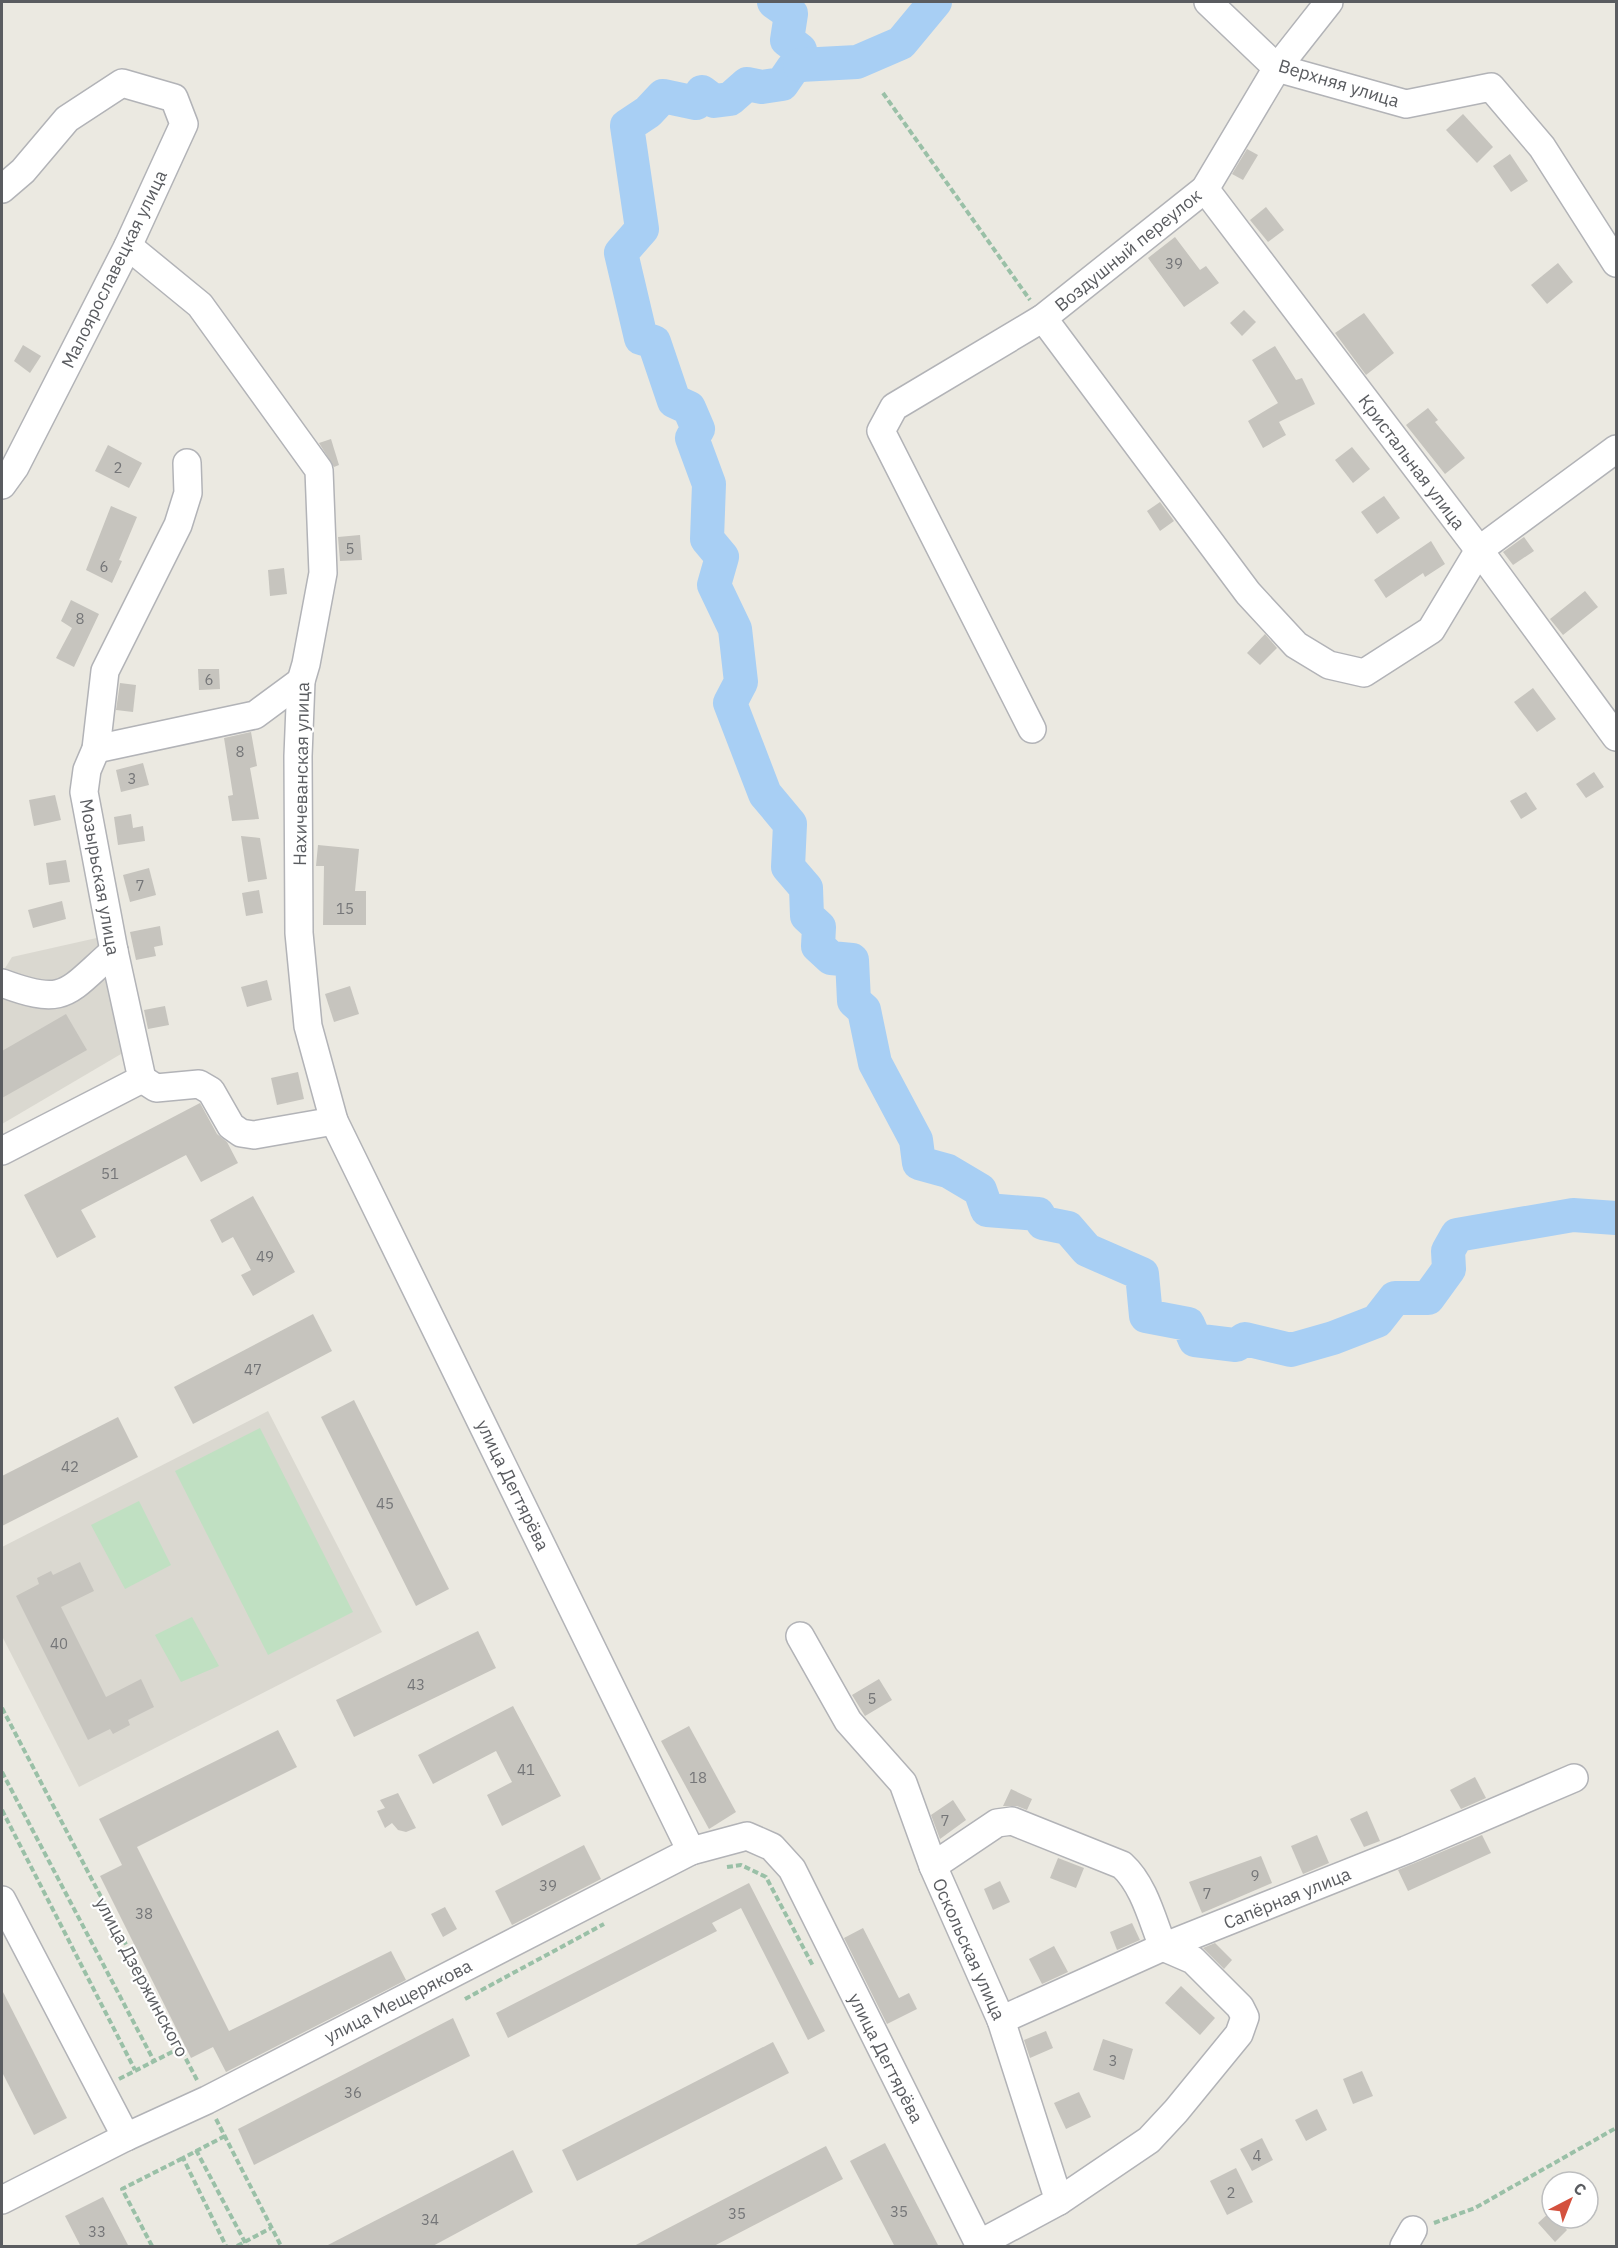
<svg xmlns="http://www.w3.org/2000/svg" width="1618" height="2248" viewBox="0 0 1618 2248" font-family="'IBM Plex Sans',sans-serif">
	<rect width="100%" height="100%" fill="#ebe9e1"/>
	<g fill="#dad8d0">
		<polygon points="101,937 138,1044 2,1124 2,973 12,957"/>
		<polygon points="268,1411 382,1632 79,1787 2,1636 2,1547"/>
	</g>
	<g fill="#c0e0c2">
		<polygon points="260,1428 353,1612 268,1655 175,1471"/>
		<polygon points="139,1501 171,1565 125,1589 91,1525"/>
		<polygon points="192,1617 219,1666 181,1682 155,1635"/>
	</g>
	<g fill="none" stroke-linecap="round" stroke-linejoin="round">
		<g stroke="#a8cff4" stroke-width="34">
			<polyline points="774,2 791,14 787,40 800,50 800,65 793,68 782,84 762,87 747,84 730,99 714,101 702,92 696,103 663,96 648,112 627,126 642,229 621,253 641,338 654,342 674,401 689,408 698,429 692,438 709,484 707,539 722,557 714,585 735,629 741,682 730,703 765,794 790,824 788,867 806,888 807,916 819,927 818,946 831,958 852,960 854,1001 864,1010 875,1063 916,1140 919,1163 948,1171 980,1190 987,1210 1038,1214 1043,1223 1068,1228 1087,1250 1142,1274 1146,1316 1188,1324 1195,1340 1236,1345 1245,1339 1291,1350 1333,1338 1377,1321 1395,1298 1428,1298 1449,1269 1448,1251 1457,1235 1573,1215 1616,1218"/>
			<polyline points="800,65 857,62 901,43 935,2"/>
		</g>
	</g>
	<g fill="#c6c4be">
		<polygon points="1463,114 1493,147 1477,163 1446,130"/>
		<polygon points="1247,149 1258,155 1243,180 1232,174"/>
		<polygon points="1510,154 1528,181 1511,192 1493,166"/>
		<polygon points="1266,207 1284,230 1268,242 1250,220"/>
		<polygon points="1175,237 1200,270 1206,266 1219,283 1184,307 1148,258"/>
		<polygon points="1558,263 1573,282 1547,304 1531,285"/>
		<polygon points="1244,310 1256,322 1242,336 1230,323"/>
		<polygon points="1364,313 1394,353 1366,375 1335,333"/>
		<polygon points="23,345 41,356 30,373 14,361"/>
		<polygon points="1275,346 1296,380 1302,378 1315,404 1279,422 1286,435 1263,448 1248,421 1278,403 1252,360"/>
		<polygon points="1428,408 1438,420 1435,422 1465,458 1445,474 1406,425"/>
		<polygon points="331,439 339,465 334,467 319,443"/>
		<polygon points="108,445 142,463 129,488 95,471"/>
		<polygon points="1352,447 1370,469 1353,483 1335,460"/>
		<polygon points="1384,496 1400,518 1377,534 1361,512"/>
		<polygon points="1160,502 1174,521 1160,531 1147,511"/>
		<polygon points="111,506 137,517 119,560 122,561 112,583 86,570"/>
		<polygon points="360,535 362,560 340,561 338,537"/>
		<polygon points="1524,537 1534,551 1513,565 1503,552"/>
		<polygon points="1431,541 1445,564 1425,577 1423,573 1386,598 1374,580"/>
		<polygon points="284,568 287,594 270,596 268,570"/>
		<polygon points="1585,591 1598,607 1563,635 1550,619"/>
		<polygon points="71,600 99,614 74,667 56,658 72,628 61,621"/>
		<polygon points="1265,634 1277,648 1260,665 1247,653"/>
		<polygon points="198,669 219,669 220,689 199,690"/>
		<polygon points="120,683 136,685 133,712 116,710"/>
		<polygon points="1533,688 1556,719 1537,732 1514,702"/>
		<polygon points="251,732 257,766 250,768 259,819 232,821 228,796 233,795 224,738"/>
		<polygon points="143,763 149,785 121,792 116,770"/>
		<polygon points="1594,772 1604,787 1586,798 1576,784"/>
		<polygon points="1526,792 1537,809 1521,819 1510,801"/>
		<polygon points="55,795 61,820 34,826 29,800"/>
		<polygon points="131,814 133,828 143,826 145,841 118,845 114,817"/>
		<polygon points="241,836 260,838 267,879 248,882"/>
		<polygon points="318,845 359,849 355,891 366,891 366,925 323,925 324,866 316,866"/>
		<polygon points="66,860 70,882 49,885 46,863"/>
		<polygon points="149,868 156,895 130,902 123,875"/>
		<polygon points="259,890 263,913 246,916 242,893"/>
		<polygon points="62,901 66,919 33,928 28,910"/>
		<polygon points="160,926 163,945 154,947 156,956 136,960 130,932"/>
		<polygon points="267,980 272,1000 247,1007 241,987"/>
		<polygon points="350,986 359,1014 334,1022 325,994"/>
		<polygon points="165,1006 169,1025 148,1029 144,1010"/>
		<polygon points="66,1014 87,1050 2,1098 2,1051"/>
		<polygon points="298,1072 304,1099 277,1105 271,1078"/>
		<polygon points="200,1103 217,1134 227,1142 238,1163 201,1182 186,1155 81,1210 96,1237 57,1258 24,1195"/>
		<polygon points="253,1196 295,1272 253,1296 241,1275 251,1270 233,1237 222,1243 210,1220"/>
		<polygon points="313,1314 332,1351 193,1424 174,1387"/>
		<polygon points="354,1400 449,1589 416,1606 321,1417"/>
		<polygon points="118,1417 138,1457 2,1526 2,1476"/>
		<polygon points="80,1562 94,1591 61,1607 106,1697 141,1679 154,1707 128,1720 130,1725 113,1734 110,1729 88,1740 16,1596 39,1584 37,1578 51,1571 53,1575"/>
		<polygon points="478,1631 496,1668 354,1737 336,1700"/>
		<polygon points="879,1679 892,1700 865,1716 852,1695"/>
		<polygon points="513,1706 561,1796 502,1826 487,1795 512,1782 496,1751 433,1784 418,1755"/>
		<polygon points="689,1726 736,1812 709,1829 661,1741"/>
		<polygon points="278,1730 297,1767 137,1847 229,2031 391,1951 406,1980 226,2072 213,2047 191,2058 100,1876 122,1865 99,1819"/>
		<polygon points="1475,1777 1486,1798 1461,1809 1450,1790"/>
		<polygon points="1011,1789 1032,1799 1027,1810 1017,1806 1003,1806"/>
		<polygon points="398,1793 416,1828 406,1832 398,1830 392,1823 385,1828 377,1811 385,1808 380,1800"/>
		<polygon points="953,1800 966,1820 940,1839 931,1815"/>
		<polygon points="1367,1811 1380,1841 1364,1847 1350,1819"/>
		<polygon points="1317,1835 1329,1863 1303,1874 1291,1846"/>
		<polygon points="1482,1835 1491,1853 1408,1891 1398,1870"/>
		<polygon points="584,1845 601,1879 512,1925 495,1891"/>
		<polygon points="1261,1856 1272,1883 1202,1913 1189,1882"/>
		<polygon points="1058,1858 1084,1868 1076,1888 1050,1878"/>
		<polygon points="1000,1881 1010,1902 993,1910 984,1889"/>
		<polygon points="749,1883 825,2031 808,2040 741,1908 712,1923 717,1931 508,2038 496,2013"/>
		<polygon points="445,1907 457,1929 443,1937 431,1914"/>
		<polygon points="1132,1923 1140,1940 1117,1950 1110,1932"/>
		<polygon points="863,1928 899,1998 909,1993 917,2009 887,2024 844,1938"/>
		<polygon points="1215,1943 1232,1960 1224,1969 1203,1948"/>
		<polygon points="1054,1946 1068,1972 1042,1984 1029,1959"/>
		<polygon points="1181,1986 1215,2018 1200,2035 1165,2003"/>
		<polygon points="2,1990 67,2118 34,2135 2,2072"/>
		<polygon points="453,2018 470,2056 254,2165 238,2129"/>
		<polygon points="1046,2031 1053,2048 1030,2058 1024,2040"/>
		<polygon points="1103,2039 1133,2049 1124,2080 1093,2070"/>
		<polygon points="773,2042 789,2073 577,2181 562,2150"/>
		<polygon points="1362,2071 1373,2096 1353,2104 1343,2079"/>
		<polygon points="1079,2092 1091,2117 1066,2129 1054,2103"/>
		<polygon points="1317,2109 1327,2130 1306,2141 1295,2120"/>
		<polygon points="1262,2138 1273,2160 1252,2171 1240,2149"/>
		<polygon points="885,2143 939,2247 895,2247 850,2161"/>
		<polygon points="826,2146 843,2179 712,2247 632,2247"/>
		<polygon points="513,2150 533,2192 431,2247 324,2247"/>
		<polygon points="1236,2168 1253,2202 1227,2215 1210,2181"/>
		<polygon points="103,2197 129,2247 81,2247 65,2216"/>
		<polygon points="1550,2212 1552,2218 1556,2218 1567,2230 1555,2242 1538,2223"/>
	</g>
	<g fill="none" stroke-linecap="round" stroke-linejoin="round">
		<defs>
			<g id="minor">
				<polyline points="1208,2 1277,68 1406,104 1491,87 1542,147 1616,263"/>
				<polyline points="2,189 23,171 67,119 122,83 174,98 184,124 128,246 15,467 2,485"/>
				<polyline points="1205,189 1479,550 1616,737"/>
				<polyline points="128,246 200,305 319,470 323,573 306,664 301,681 298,756 299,933 308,1026 334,1121 691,1851"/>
				<polyline points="1043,318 1248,593 1296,645 1329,665 1364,673 1431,630 1479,550 1616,449"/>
				<polyline points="1032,729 881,431 894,407 1043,318 1205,189 1277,68 1329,2"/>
				<polyline points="96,749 255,715 301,681"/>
				<path d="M2,983C66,1007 66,993 114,951"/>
				<polyline points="142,1079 156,1088 199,1084 211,1091 231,1126 241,1133 254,1135 334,1121"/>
				<polyline points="2,1151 142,1079 114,951 84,792 87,770 96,749 105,671 178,525 188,493 187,463"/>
				<polyline points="800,1636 848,1721 903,1783 933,1866 1001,2020 1059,2201 979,2244"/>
				<path d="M933,1866L997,1823L1012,1821L1122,1865C1144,1885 1152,1919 1163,1947L1193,1960L1240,2007L1245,2017L1239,2034L1176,2111L1149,2140L1059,2201"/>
				<polyline points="2,1900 126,2137"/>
				<polyline points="1001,2020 1163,1947 1406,1850 1574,1778"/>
				<polyline points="2,2200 126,2137 207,2100 691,1851 747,1836 772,1847 792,1869 980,2246"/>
				<polyline points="1404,2246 1413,2230"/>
			</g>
		</defs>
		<use href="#minor" stroke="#b2b3b7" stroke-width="30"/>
		<g stroke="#9ac0a7" stroke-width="4" stroke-dasharray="6 3" stroke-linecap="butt">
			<polyline points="883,93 1030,300"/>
			<polyline points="2,1708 197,2080"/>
			<polyline points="2,1772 154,2061"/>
			<polyline points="2,1810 135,2070"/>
			<polyline points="727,1867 741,1865 766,1877 813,1966"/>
			<polyline points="465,1999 604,1924"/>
			<polyline points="119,2079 180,2048"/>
			<polyline points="216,2119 281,2246"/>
			<polyline points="225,2136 183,2158 226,2246"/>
			<polyline points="196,2150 247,2246"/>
			<polyline points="1434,2223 1475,2208 1616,2128"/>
			<polyline points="152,2246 122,2189 183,2158"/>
			<polyline points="237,2246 271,2228"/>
		</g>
		<use href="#minor" stroke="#fff" stroke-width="27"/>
	</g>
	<g text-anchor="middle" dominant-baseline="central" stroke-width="4.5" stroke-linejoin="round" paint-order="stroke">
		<g font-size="15" fill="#757678">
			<text x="1174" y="263">39</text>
			<text x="118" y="467">2</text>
			<text x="350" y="548">5</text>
			<text x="104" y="566">6</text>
			<text x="80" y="618">8</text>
			<text x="209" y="679">6</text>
			<text x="240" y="751">8</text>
			<text x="132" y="778">3</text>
			<text x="140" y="885">7</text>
			<text x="345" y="908">15</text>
			<text x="110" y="1173">51</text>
			<text x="265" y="1256">49</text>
			<text x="253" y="1369">47</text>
			<text x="70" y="1466">42</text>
			<text x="385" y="1503">45</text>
			<text x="59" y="1643">40</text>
			<text x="416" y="1684">43</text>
			<text x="872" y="1698">5</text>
			<text x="526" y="1769">41</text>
			<text x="698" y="1777">18</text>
			<text x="945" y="1820">7</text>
			<text x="1255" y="1875">9</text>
			<text x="548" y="1885">39</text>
			<text x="1207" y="1893">7</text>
			<text x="144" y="1913">38</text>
			<text x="1113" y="2060">3</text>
			<text x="353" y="2092">36</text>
			<text x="1257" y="2155">4</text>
			<text x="1231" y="2192">2</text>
			<text x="899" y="2211">35</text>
			<text x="737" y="2213">35</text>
			<text x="430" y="2219">34</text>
			<text x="97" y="2231">33</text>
		</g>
		<g font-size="18" fill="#5a5c60" stroke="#fff">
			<text transform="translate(1339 83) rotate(17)">Верхняя улица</text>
			<text transform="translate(1128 250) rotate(-39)">Воздушный переулок</text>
			<text transform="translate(114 269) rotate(-64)">Малоярославецкая улица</text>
			<text transform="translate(1412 462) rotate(53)">Кристальная улица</text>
			<text transform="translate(301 774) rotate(-89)">Нахичеванская улица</text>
			<text transform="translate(100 877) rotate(80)">Мозырьская улица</text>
			<text transform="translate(513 1485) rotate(64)">улица Дегтярёва</text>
			<text transform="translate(1287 1898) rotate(-22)">Сапёрная улица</text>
			<text transform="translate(969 1949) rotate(66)">Оскольская улица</text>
			<text transform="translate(142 1977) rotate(62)">улица Дзержинского</text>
			<text transform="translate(398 2001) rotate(-27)">улица Мещерякова</text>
			<text transform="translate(886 2058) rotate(63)">улица Дегтярёва</text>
		</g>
	</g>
	<rect width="1618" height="2248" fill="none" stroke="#5a5c60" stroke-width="6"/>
	<g transform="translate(1570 2200) rotate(42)"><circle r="28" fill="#ffffff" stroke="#bdbebf" stroke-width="1.5"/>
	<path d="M0-4.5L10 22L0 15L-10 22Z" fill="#d4513e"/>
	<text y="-9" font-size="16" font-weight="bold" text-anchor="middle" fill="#5a5c60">С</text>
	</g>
</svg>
